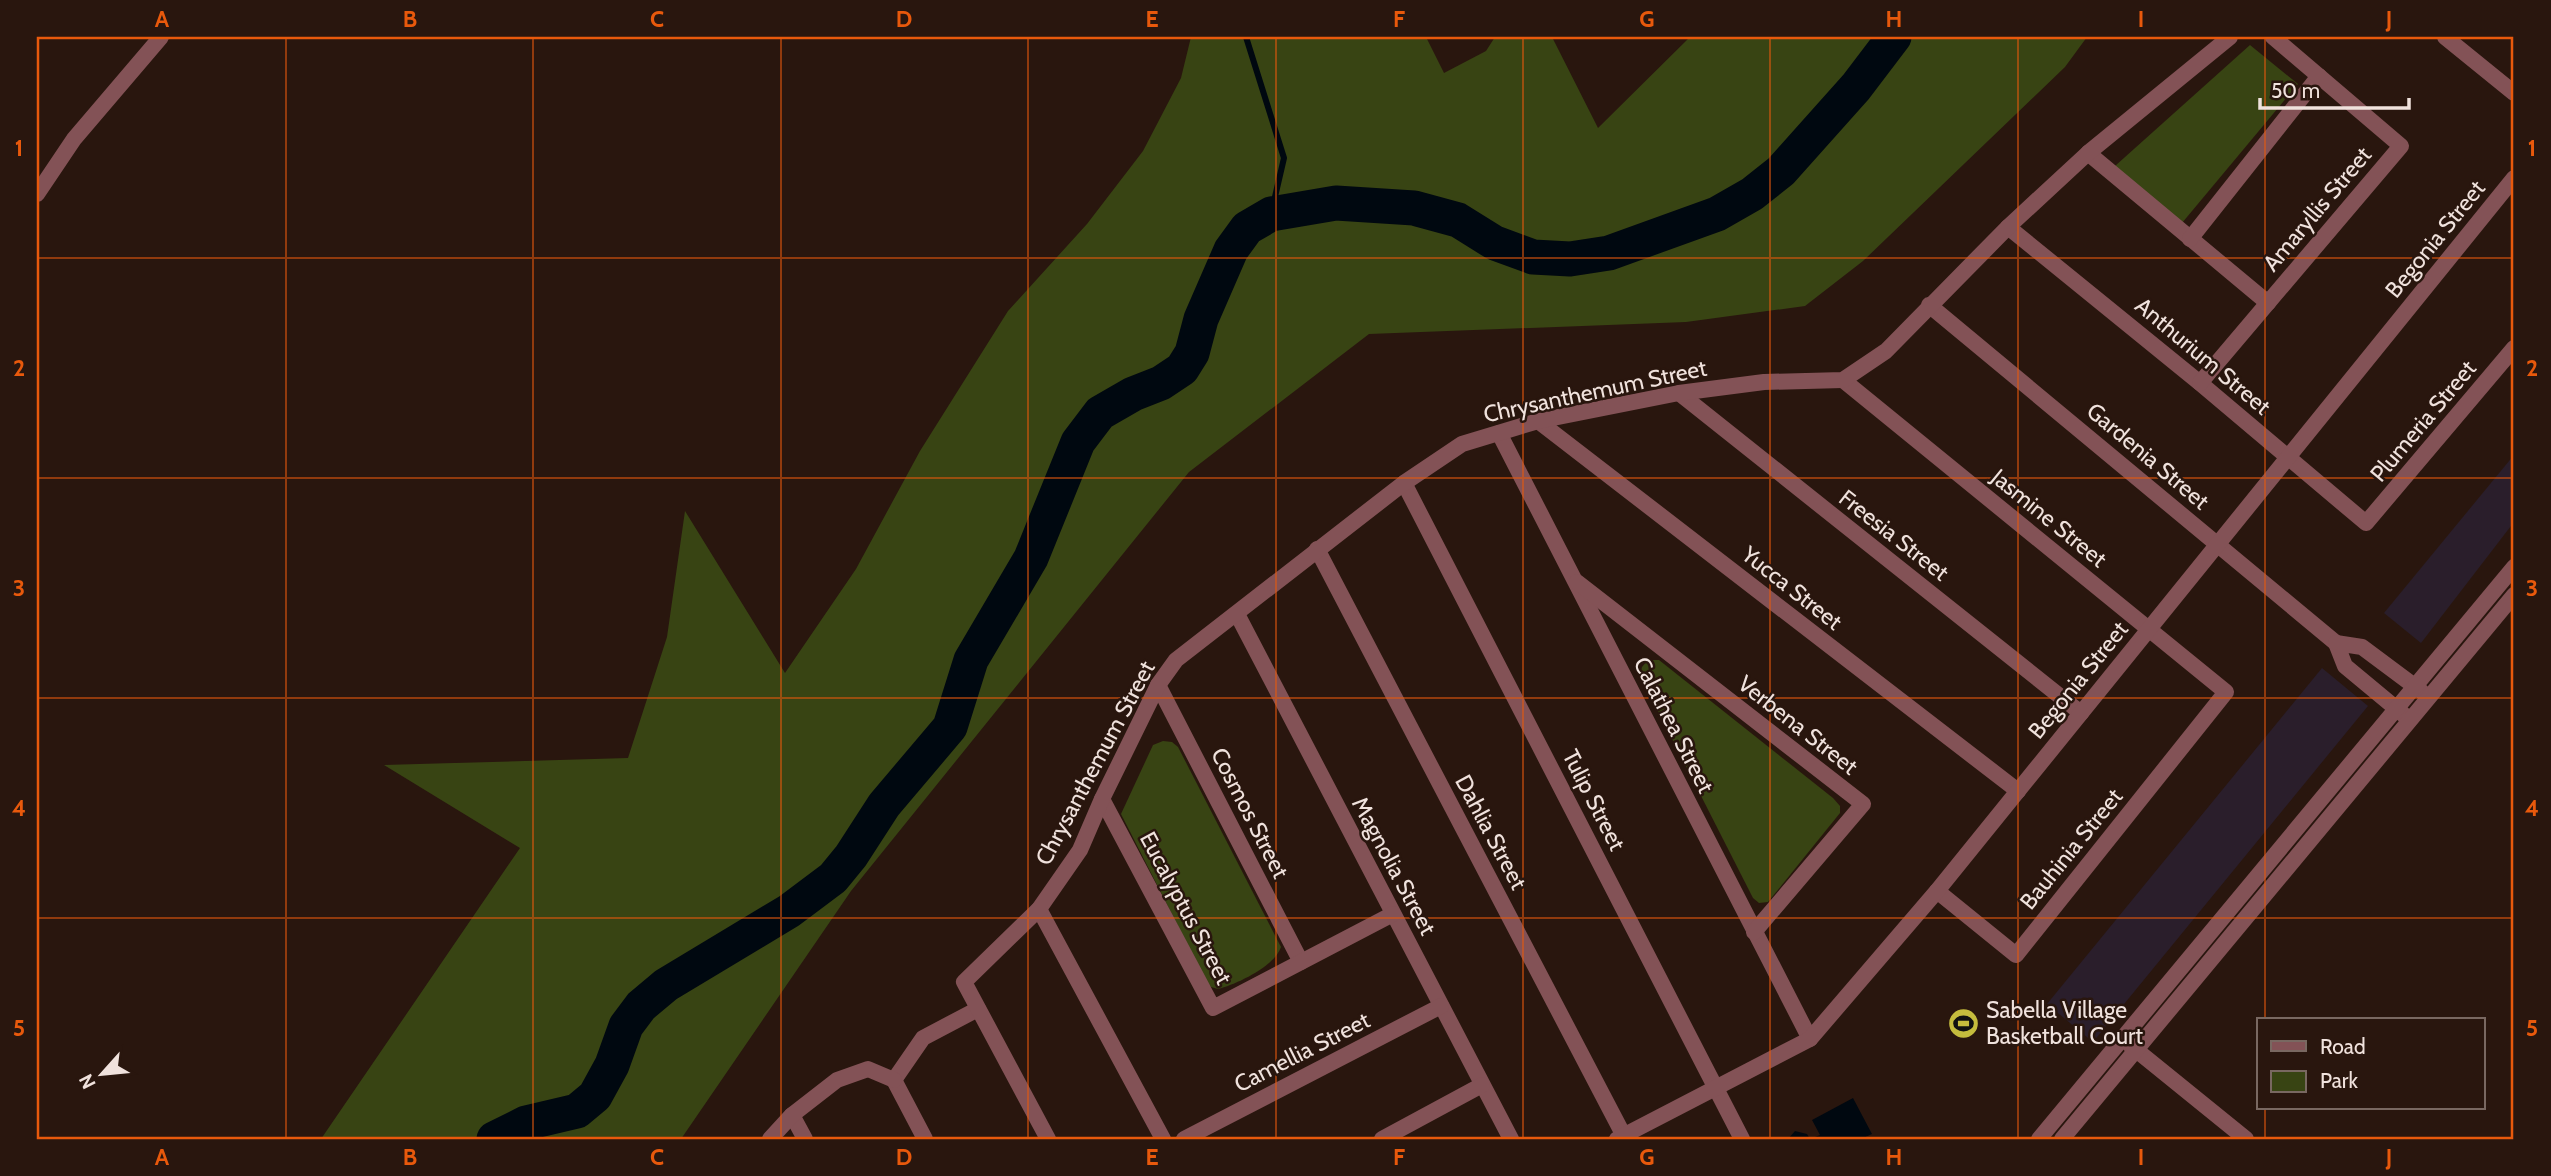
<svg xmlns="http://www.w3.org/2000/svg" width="2551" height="1176" viewBox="0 0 2551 1176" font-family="Cabin,sans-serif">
	<rect width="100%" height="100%" fill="#29160e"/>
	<g fill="#2a1e2b">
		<polygon points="2514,455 2514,522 2421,643 2384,613"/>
		<polygon points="2322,668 2368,706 2093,1042 2047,1004"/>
	</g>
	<g fill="#384413">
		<polygon points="1191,37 1426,37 1444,73 1486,51 1495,37 1552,37 1598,128 1690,37 2087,37 2065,67 1863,261 1805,306 1686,322 1369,334 1189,472 851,891 681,1139 321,1139 520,848 384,765 628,758 667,637 685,511 785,673 856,569 920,451 1008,311 1087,224 1143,151 1181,78"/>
		<polygon points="2250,45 2298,84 2182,223 2115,166"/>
		<polygon points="1648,660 1659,660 1833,798 1840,806 1840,813 1768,902 1759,903 1753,898 1640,676 1642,667"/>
		<path d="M1163,741L1172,742L1178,747L1281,947C1275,966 1237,984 1218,989L1211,987L1206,981L1121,814L1153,745Z"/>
	</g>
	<polygon fill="#000810" points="1853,1098 1872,1134 1861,1139 1788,1139 1795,1131 1807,1134 1810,1139 1820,1135 1812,1120"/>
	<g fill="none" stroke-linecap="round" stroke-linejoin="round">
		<polyline stroke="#000810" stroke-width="6" points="1246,37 1284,158 1271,214"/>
		<polyline stroke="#000810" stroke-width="35" points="494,1139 526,1123 577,1111 595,1096 612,1065 626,1026 641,1006 666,985 789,911 833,878 851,856 884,805 950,727 971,660 1031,558 1078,442 1100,413 1133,394 1161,383 1182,369 1192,353 1201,319 1231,250 1247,228 1271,214 1336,203 1414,208 1458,220 1495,243 1533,257 1570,259 1609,253 1717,214 1752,194 1781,171 1856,87 1894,37"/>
		<g stroke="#835256" stroke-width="16">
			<polyline points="2445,37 2514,93"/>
			<polyline points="2088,153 2268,303"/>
			<polyline points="37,194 74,139 161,37"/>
			<polyline points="2008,227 2200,383 2366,523 2514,348"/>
			<polyline points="2190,239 2319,76"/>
			<polyline points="1929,305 2336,643"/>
			<polyline points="1843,380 2226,692 2016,955 1937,891"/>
			<polyline points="2200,383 2401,146 2273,37"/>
			<polyline points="1679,393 2081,713"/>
			<polyline points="1538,421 2018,791"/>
			<polyline points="1499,433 1810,1039"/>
			<polyline points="1404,483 1742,1139"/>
			<polyline points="1317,549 1624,1136"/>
			<polyline points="1577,582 1863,804 1754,932"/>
			<polyline points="1237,614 1511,1139"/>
			<polyline points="1158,685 1301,962"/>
			<polyline points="2404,715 2345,666 2336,643 2362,647 2421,691"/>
			<polyline points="1102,799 1213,1008 1393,914"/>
			<polyline points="1039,909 1163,1139"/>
			<polyline points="2130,1045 2246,1139"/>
			<polyline points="894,1080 923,1038 978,1009"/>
			<polyline points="894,1080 925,1139"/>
			<polyline points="792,1115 805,1139"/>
			<polyline points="770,1139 792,1115 837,1080 868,1069 894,1080"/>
			<polyline points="1048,1139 964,982 1039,909 1080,850 1102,799 1158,685 1176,660 1404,483 1462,444 1538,421 1679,393 1764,382 1843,380 1886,351 2008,227 2088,153 2230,37"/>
			<polyline points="1184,1139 1441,1006"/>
			<polyline points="1382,1139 1482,1085"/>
			<polyline points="1617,1139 1810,1039 1937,891 2514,178"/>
			<polyline points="2039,1139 2514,567"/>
			<polyline points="2062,1139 2514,595"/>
		</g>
	</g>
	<path fill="none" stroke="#e8590c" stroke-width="2" stroke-opacity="0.55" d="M286,37V1139M533,37V1139M781,37V1139M1028,37V1139M1276,37V1139M1523,37V1139M1770,37V1139M2018,37V1139M2265,37V1020M37,258H2514M37,478H2514M37,698H2514M37,918H2514M2265,1108V1139"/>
	<defs>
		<symbol id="stadium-disc" viewBox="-11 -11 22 22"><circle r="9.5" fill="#c5bc3d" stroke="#29160e"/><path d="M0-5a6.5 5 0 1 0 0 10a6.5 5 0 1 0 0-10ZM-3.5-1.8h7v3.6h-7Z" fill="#111"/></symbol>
	</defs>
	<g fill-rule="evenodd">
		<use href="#stadium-disc" x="1946" y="1006" width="35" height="35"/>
	</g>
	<g text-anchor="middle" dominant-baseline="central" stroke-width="5" stroke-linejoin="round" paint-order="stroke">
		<g font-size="23" fill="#f0e2dd" stroke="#29160e">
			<text transform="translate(2317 209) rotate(-50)">Amaryllis Street</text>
			<text transform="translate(2435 239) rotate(-51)">Begonia Street</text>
			<text transform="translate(2203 356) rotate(40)">Anthurium Street</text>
			<text transform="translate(1595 391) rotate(-12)">Chrysanthemum Street</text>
			<text transform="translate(2423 421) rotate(-50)">Plumeria Street</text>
			<text transform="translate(2148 456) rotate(40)">Gardenia Street</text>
			<text transform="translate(2049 518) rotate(39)">Jasmine Street</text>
			<text transform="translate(1894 535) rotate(38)">Freesia Street</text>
			<text transform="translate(1792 588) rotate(38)">Yucca Street</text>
			<text transform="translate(2078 680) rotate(-51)">Begonia Street</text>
			<text transform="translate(1674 725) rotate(63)">Calathea Street</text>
			<text transform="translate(1798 725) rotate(38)">Verbena Street</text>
			<text transform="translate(1095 763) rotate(-62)">Chrysanthemum Street</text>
			<text transform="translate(1594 800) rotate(63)">Tulip Street</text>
			<text transform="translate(1250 813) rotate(63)">Cosmos Street</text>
			<text transform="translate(1491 832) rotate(62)">Dahlia Street</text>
			<text transform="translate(2071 849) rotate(-51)">Bauhinia Street</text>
			<text transform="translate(1394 866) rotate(62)">Magnolia Street</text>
			<text transform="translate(1186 908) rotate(62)">Eucalyptus Street</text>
			<text transform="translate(1302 1052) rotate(-27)">Camellia Street</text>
		</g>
		<g font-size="23" fill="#f0e2dd" stroke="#29160e" text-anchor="start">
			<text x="1986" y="1010">Sabella Village<tspan x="1986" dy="26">Basketball Court</tspan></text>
		</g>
	</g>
	<rect width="2551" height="1176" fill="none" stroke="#29160e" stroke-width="77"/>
	<rect x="2257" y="1018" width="228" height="91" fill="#29160e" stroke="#796861" stroke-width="2"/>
	<rect x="2271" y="1041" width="35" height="10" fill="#835256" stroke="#796861" stroke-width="2"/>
	<text x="2320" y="1054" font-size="21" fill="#f0e2dd">Road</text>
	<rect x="2271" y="1071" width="35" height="21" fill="#384413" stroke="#796861" stroke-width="2"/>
	<text x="2320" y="1088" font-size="21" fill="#f0e2dd">Park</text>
	<g transform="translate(102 1074) rotate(243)" stroke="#29160e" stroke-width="5" paint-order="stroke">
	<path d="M0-5L12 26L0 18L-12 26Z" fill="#f0e2dd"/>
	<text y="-10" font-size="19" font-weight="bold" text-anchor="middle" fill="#f0e2dd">N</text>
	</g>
	<path d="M2260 98v10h149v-10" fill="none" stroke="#f0e2dd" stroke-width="3.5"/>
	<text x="2271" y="98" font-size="21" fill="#f0e2dd" stroke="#29160e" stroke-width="5" paint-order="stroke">50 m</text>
	<rect x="38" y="38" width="2474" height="1100" fill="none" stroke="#e8590c" stroke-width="2.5"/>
	<g font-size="23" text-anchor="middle" font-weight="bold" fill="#e8590c">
		<text x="162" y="27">A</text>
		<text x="410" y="27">B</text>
		<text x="657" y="27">C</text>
		<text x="904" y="27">D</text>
		<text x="1152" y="27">E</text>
		<text x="1399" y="27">F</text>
		<text x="1647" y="27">G</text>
		<text x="1894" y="27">H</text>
		<text x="2141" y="27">I</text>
		<text x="2389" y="27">J</text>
		<text x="19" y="156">1</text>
		<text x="2532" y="156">1</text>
		<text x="19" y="376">2</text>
		<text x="2532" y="376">2</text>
		<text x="19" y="596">3</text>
		<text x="2532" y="596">3</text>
		<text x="19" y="816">4</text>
		<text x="2532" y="816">4</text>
		<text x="19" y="1036">5</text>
		<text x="2532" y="1036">5</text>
		<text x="162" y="1165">A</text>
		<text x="410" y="1165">B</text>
		<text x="657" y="1165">C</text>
		<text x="904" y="1165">D</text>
		<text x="1152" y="1165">E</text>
		<text x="1399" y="1165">F</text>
		<text x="1647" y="1165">G</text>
		<text x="1894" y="1165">H</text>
		<text x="2141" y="1165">I</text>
		<text x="2389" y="1165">J</text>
	</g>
</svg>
